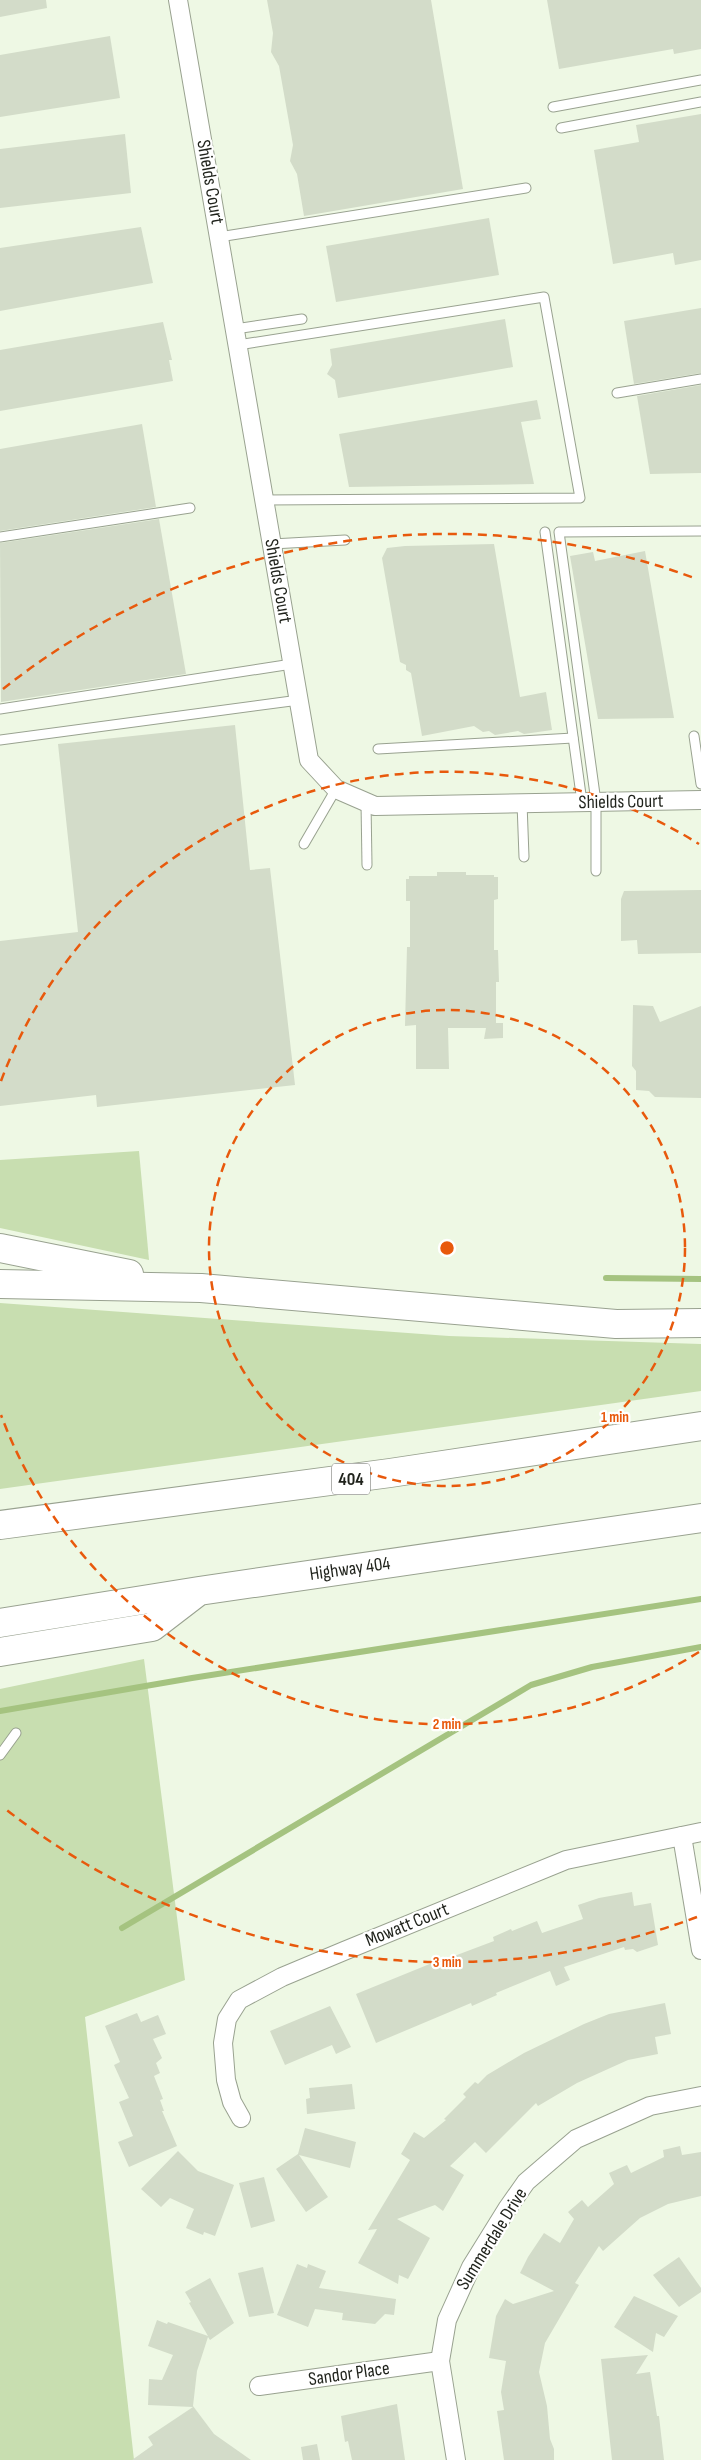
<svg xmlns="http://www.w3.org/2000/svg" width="701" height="2460" viewBox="0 0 701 2460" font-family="'Sofia Sans Condensed',sans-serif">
	<rect width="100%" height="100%" fill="#eef8e4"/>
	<g fill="#c8deb0">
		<polygon points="139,1151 149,1260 0,1228 0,1160"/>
		<polygon points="0,1303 449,1336 701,1344 701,1391 0,1489"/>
		<polygon points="144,1659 185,1980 85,2017 134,2460 0,2460 0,1689"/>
	</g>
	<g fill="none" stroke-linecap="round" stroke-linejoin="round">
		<g stroke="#a5c380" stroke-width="6">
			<polyline points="606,1278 701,1279"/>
			<polyline points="0,1711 192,1678 701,1599"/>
			<polyline points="122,1928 531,1685 592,1667 701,1647"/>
		</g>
	</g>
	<g fill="#d3dcc9">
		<polygon points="0,0 46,0 47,8 0,17"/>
		<polygon points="267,0 431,0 463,189 304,216 297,174 290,161 293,145 279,66 271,52 273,33"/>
		<polygon points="547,0 701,0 701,49 674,54 673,49 559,69"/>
		<polygon points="110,36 120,98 0,117 0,55"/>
		<polygon points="701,114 701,260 675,265 673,253 613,264 594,150 639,142 636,125"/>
		<polygon points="125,134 131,193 0,208 0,149"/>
		<polygon points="489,218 499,275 336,302 326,246"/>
		<polygon points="141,227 153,283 0,311 0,248"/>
		<polygon points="701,308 701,373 634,384 624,321"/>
		<polygon points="505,319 513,367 338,398 335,380 327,374 332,365 330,349"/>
		<polygon points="163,322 172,360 169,360 173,381 0,411 0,350"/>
		<polygon points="701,385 701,473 650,474 637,396"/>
		<polygon points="537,400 541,419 521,422 534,484 349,487 339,434"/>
		<polygon points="142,424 156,507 0,531 0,449"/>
		<polygon points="159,519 186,674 1,702 0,543"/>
		<polygon points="494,544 520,697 546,692 552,730 524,734 518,731 495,735 489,731 483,732 474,726 422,736 411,673 406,670 406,665 400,662 382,558 387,548 405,546"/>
		<polygon points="645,551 674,718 598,719 570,556 593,552 595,561"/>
		<polygon points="235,725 250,870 270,868 295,1085 97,1107 96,1095 0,1106 0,941 78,932 58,744"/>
		<polygon points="437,872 466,872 466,875 494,875 494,877 498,877 498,899 494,900 494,950 498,950 499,982 496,982 496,1023 503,1023 503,1038 484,1039 486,1028 448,1028 449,1069 416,1069 416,1025 405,1026 407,947 410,947 410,901 406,901 406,879 409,879 409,876 437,876"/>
		<polygon points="701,890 701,953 638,954 637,940 621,941 621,899 624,891"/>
		<polygon points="633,1005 653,1006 660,1022 701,1006 701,1098 655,1097 649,1091 636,1090 636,1071 632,1066"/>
		<polygon points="632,1892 634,1906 651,1903 658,1945 637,1952 633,1949 625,1950 624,1947 564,1967 570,1980 556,1986 550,1971 496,1993 497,1995 472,2006 471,2003 376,2043 356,1994 437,1961 449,1958 494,1941 493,1937 511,1929 512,1931 537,1921 542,1933 583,1919 578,1905 599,1898"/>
		<polygon points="665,2003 671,2034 655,2037 658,2054 628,2060 577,2083 538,2106 536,2103 486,2153 475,2142 450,2166 464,2175 443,2211 435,2205 397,2219 430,2238 408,2279 399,2275 398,2284 358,2263 377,2229 368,2230 410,2160 401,2154 414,2132 424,2138 446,2120 444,2119 466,2097 463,2094 475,2082 478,2084 487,2075 524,2053 584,2024 609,2014"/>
		<polygon points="330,2006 351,2047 336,2054 332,2045 285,2065 270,2031"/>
		<polygon points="137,2013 141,2022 158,2015 166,2034 153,2039 162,2058 156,2063 160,2073 154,2076 163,2099 160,2100 164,2111 162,2111 177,2146 129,2167 118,2142 133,2136 119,2102 129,2098 114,2065 120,2062 105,2026"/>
		<polygon points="352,2084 355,2109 307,2114 306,2099 310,2098 309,2088"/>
		<polygon points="305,2128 356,2142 350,2168 299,2155 328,2197 306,2212 276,2169 298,2154"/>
		<polygon points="680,2146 682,2155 701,2152 701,2196 668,2204 640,2218 603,2251 599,2246 575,2283 579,2285 545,2343 539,2372 547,2406 550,2439 554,2449 554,2460 504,2460 497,2411 504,2410 501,2392 506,2361 489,2358 496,2316 505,2299 513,2304 554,2291 520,2273 528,2257 544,2233 560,2243 574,2219 568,2212 582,2200 588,2207 614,2184 609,2173 627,2165 631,2173 664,2157 663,2150"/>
		<polygon points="178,2151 198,2171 234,2185 215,2236 204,2232 203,2235 186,2228 194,2209 170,2198 161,2207 141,2189"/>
		<polygon points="264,2177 275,2221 251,2228 239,2183"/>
		<polygon points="679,2257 701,2288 701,2292 679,2307 653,2275"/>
		<polygon points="297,2264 307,2268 308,2264 326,2271 319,2288 396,2299 394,2315 385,2314 375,2324 342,2320 343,2313 315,2309 308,2327 277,2315"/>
		<polygon points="263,2267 274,2313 249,2317 238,2273"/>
		<polygon points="210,2278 234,2323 210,2340 208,2337 197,2371 193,2406 214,2434 251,2460 132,2460 153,2445 148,2437 193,2407 148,2405 149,2379 162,2380 173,2355 148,2346 157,2320 167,2324 168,2322 208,2336 189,2303 191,2302 185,2292"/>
		<polygon points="634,2296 678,2316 664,2337 656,2333 653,2352 614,2327"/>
		<polygon points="648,2355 636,2374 650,2372 657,2416 659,2416 664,2460 612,2460 601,2359"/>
		<polygon points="397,2404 405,2460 352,2460 348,2441 345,2442 341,2416"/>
		<polygon points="317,2444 320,2460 303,2460 301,2447"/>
	</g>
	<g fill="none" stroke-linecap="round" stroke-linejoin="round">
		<defs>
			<g id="lane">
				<polyline points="553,107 701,80"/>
				<polyline points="561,128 701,102"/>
				<polyline points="219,237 526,188"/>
				<polyline points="235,329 302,319"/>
				<polyline points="238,345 544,297 580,498 264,500"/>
				<polyline points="617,393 701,379"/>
				<polyline points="545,532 582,802"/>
				<polyline points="0,537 190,508"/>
				<polyline points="272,544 345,540"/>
				<polyline points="0,709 292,664"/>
				<polyline points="694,736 701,784"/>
				<polyline points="0,740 299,700"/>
				<polyline points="378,749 573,738"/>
				<polyline points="366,803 367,865"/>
				<polyline points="522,803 524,857"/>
				<polyline points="304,844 336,789"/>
				<polyline points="596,871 596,802 559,532 701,531"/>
				<polyline points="0,1755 16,1733"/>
			</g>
			<g id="street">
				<polyline points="178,0 309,760 336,789 375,806 701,800"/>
				<polyline points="682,1836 701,1950"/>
				<polyline points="241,2118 232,2102 226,2080 223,2043 227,2019 239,2000 282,1977 344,1951 566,1860 701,1832"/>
				<polyline points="259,2386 440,2361"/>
				<polyline points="456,2460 440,2361 447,2320 471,2267 507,2209 526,2182 576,2139 650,2106 701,2096"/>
			</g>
			<g id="highway">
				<polyline points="0,1248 129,1274"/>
				<polyline points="0,1284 201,1288 616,1324 701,1323"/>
				<polyline points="0,1525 390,1473 701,1426"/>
				<polyline points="0,1623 199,1591 701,1518"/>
				<polyline points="0,1652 152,1627 195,1594"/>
			</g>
		</defs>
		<use href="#lane" stroke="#99a290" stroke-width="11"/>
		<use href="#street" stroke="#99a290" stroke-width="20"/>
		<use href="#highway" stroke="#99a290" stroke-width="30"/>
		<use href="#lane" stroke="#fff" stroke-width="9"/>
		<use href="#street" stroke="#fff" stroke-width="18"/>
		<use href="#highway" stroke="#fff" stroke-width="28"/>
	</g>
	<g fill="none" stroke="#e8590c" stroke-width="2.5" stroke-dasharray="9 6">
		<circle cx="447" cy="1248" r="238"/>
		<path d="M699 1652A476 476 0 0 1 1 1415M1 1081A476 476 0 0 1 699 844"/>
		<path d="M697 1917A714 714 0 0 1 3 1807M3 689A714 714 0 0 1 697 579"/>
	</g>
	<g text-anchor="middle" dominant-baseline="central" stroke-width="4.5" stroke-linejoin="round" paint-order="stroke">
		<rect fill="#fff" stroke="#62645f" stroke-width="1" x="332" y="1463.5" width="38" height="31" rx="4"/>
		<g font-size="18" font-weight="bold" fill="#1f221b">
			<text x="351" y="1479">404</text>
		</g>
		<g font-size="19" fill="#1f221b" stroke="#fff">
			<text transform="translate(210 182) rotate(80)">Shields Court</text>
			<text transform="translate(278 581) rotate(80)">Shields Court</text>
			<text transform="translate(621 802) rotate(-1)">Shields Court</text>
			<text transform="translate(350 1569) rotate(-8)">Highway 404</text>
			<text transform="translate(407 1925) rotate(-22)">Mowatt Court</text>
			<text transform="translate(492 2239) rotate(-58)">Summerdale Drive</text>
			<text transform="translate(349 2374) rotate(-8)">Sandor Place</text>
		</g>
	</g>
	<circle cx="447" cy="1248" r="8" fill="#e8590c" stroke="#fff" stroke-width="2.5"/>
	<g font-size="15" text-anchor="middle" font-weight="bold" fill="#e8590c" stroke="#fff" stroke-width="4.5" stroke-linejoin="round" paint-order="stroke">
		<text x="615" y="1422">1 min</text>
		<text x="447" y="1729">2 min</text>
		<text x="447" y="1967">3 min</text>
	</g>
</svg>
